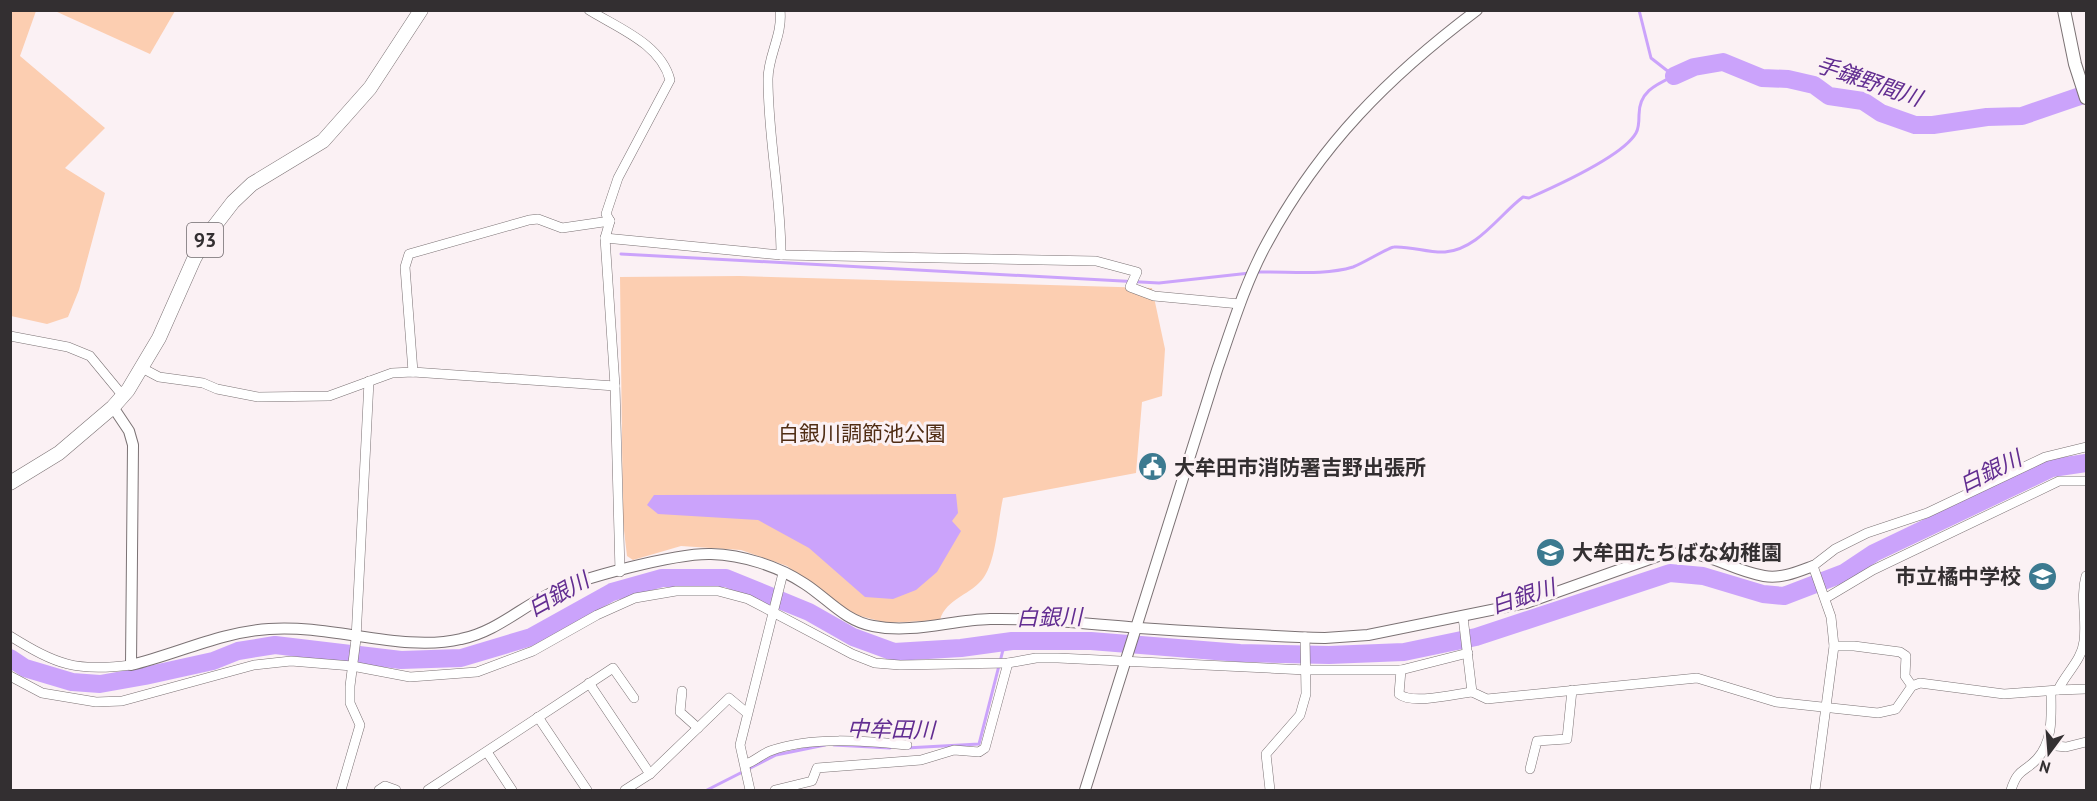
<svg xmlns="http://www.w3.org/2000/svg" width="2097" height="801" viewBox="0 0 2097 801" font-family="'PT Sans','Noto Sans JP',sans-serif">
	<rect width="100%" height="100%" fill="#fbf1f4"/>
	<g fill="#fcceb1">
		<polygon points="11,10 36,11 20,56 105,128 65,168 105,193 79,290 68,317 47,324 11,316"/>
		<polygon points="55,11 175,11 150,54"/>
		<path d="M740,276L1152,288L1165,349L1162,396L1142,402L1136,473L1003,498C998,520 996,560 984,577C972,595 946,598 940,620L887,623L860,616L842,608L787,566L741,550L681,546L633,560L627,556L623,522L620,277Z"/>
	</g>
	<polygon fill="#cba3fb" points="956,494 958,513 952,521 961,531 937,572 916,590 893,599 865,597 809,548 758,520 658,514 647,505 654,495"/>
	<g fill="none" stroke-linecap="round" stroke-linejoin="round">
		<g stroke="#cba3fb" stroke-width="3">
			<polyline points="621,254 1159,283 1250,273"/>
			<path d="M1257,272C1288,271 1323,276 1353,267C1364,263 1389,247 1394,247C1411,246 1428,253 1445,252C1478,249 1499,215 1523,197L1529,198C1554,187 1623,156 1636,133C1639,128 1639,121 1639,115C1639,92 1655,85 1674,76L1651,58L1639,10"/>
			<polyline points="834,745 890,748"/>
			<polyline points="906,748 979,744 1005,642"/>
			<polyline points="707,790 776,755 825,745"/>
		</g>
		<g stroke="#cba3fb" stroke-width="18">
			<polyline points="1674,76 1694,67 1723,62 1762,78 1788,79 1814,85 1829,96 1863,101 1881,113 1915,125 1933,125 1987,117 2022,116 2086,94"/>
			<polyline points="10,658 25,668 72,682 100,684 145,676 213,661 238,651 275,645 401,660 461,658 531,637 612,592 662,578 726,578 809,612 853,637 894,652 961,648 1012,641 1091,641 1240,653 1329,655 1404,652 1476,637 1670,573 1703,576 1763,594 1784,596 1844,573 1874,553 2052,468 2086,463"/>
		</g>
		<defs>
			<g id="minor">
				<path d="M589,10C618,28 661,44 670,80L618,178L606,214L610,221L605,238L615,386L620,572"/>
				<path d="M605,238L781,255C781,196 768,138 768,79C768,55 783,35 780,10"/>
				<polyline points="781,255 1096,261 1137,272 1130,287 1154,296 1240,304"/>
				<polyline points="10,336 68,347 90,356 123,396"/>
				<polyline points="142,368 159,377 203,383 217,389 258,397 329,396 392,373 413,372 615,386"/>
				<polyline points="413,372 405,267 409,254 529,220 538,219 562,228 610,221"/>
				<polyline points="1826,598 1873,570 2059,481 2086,481"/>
				<path d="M1463,617L1472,692L1487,699L1697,678L1776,702L1878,713L1896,709L1912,686L1920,683L2004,694L2058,690C2066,673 2082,660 2084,641C2087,618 2080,598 2086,576"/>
				<path d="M10,636C57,665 76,672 131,665"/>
				<polyline points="1834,646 1854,646 1900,652 1906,656 1905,676 1912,686"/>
				<path d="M1401,670L1399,694C1412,705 1455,694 1472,692"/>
				<polyline points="10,676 42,693 96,702 122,701 254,665 291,661 352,666 410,677 477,672 533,651 597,615 635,598 676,591 718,591 748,599 852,654 875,663 900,665 1008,663 1036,658 1058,658 1306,670 1401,670 1468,653"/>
				<polyline points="589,683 650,774"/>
				<polyline points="2058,690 2086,689"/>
				<polyline points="682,691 680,712 698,728"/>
				<polyline points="538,717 587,790"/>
				<polyline points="2047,745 2066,747 2086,742"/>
				<polyline points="487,752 512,790"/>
				<path d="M746,764C755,761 762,754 770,751C811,736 865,741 907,745"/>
				<polyline points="1530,769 1537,741 1567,739 1572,690"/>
				<polyline points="341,790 360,725 350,703 350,686 356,639 369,381"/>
				<polyline points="379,790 385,786 396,790"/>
				<polyline points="428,790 613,668 634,698"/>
				<polyline points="625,790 650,774 729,698 747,713"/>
				<polyline points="750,790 740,745 783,573"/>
				<polyline points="775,790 812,781 817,768 921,760 954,750 979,752 985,748 1008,663"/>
				<polyline points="1270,790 1266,754 1300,715 1306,694 1305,637"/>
				<polyline points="1815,790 1834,646 1831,617 1813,566 1835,549 1867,533 1927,513 2045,457 2086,447"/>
				<path d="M2011,790C2018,768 2024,773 2037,759C2054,740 2051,714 2051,691"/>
			</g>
			<g id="tertiary">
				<path d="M113,407L129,431L133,445L131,665C177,654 221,632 269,629C331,624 403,653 461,639C495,632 519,609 549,594C579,578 677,553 711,554C743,555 778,566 805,584C828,599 845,621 873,626C912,634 951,620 990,619C1039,618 1090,624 1139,628C1201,632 1263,636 1325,638L1368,635L1526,603L1661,555C1708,547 1722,568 1764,576C1781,579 1797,572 1813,566"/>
				<path d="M1085,790L1217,370C1232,327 1245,283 1267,243C1320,145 1388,77 1477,10"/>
			</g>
			<polyline id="secondary" points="2064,10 2075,64 2086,98"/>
			<polyline id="primary" points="10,483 59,453 113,407 128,390 159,338 194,259 206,237 233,202 252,184 323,141 370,88 421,10"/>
		</defs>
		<use href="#minor" stroke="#7b7274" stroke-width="10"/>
		<use href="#tertiary" stroke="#7b7274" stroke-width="12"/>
		<use href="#secondary" stroke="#7b7274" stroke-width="14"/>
		<use href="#primary" stroke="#7b7274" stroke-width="15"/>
		<use href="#minor" stroke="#fff" stroke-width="9"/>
		<use href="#tertiary" stroke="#fff" stroke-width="10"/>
		<use href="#secondary" stroke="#fff" stroke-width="12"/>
		<use href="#primary" stroke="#fff" stroke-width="14"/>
	</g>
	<defs>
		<symbol id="civic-disc" viewBox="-11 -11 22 22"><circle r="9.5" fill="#3c7a90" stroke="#fbf1f4"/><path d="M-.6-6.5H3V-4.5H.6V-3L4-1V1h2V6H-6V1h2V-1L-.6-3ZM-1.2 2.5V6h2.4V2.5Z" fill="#fff"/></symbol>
		<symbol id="school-disc" viewBox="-11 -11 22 22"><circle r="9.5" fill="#3c7a90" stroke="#fbf1f4"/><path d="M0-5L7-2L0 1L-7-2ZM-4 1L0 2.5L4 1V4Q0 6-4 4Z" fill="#fff"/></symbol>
	</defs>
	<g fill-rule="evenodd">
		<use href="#civic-disc" x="1136" y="450" width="33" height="33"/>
		<use href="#school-disc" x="1534" y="536" width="33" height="33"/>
		<use href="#school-disc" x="2026" y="560" width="33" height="33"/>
	</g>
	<g text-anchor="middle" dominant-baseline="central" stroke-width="6" stroke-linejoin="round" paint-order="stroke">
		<rect fill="#fbf1f4" stroke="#6f696c" stroke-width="1.5" x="187" y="223" width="36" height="34" rx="4.5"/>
		<g font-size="20" font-weight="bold" fill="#332f31">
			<text x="205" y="240">93</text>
		</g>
		<g font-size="21" fill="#502d14" stroke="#fbf1f4">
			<text x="862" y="433">白銀川調節池公園</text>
		</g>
		<g font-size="21" font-weight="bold" fill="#332f31" stroke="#fbf1f4" text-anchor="start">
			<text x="1174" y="467">大牟田市消防署吉野出張所</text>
			<text x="1572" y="552">大牟田たちばな幼稚園</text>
			<text x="2021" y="576" text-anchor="end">市立橘中学校</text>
		</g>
		<g font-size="22" font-style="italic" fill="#622d91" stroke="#fbf1f4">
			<text transform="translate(1869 81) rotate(19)">手鎌野間川</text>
			<text transform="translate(1990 471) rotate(-26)">白銀川</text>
			<text transform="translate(558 594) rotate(-29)">白銀川</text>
			<text transform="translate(1523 596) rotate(-18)">白銀川</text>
			<text transform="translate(1049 617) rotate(-1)">白銀川</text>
			<text transform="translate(891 729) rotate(1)">中牟田川</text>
		</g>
	</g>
	<rect width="2097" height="801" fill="none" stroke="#332f31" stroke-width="24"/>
	<g transform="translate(2049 753) rotate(196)" stroke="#fbf1f4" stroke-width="4.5" paint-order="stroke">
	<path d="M0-4.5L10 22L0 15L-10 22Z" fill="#332f31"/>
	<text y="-9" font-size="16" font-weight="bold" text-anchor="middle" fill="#332f31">N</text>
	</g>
</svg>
